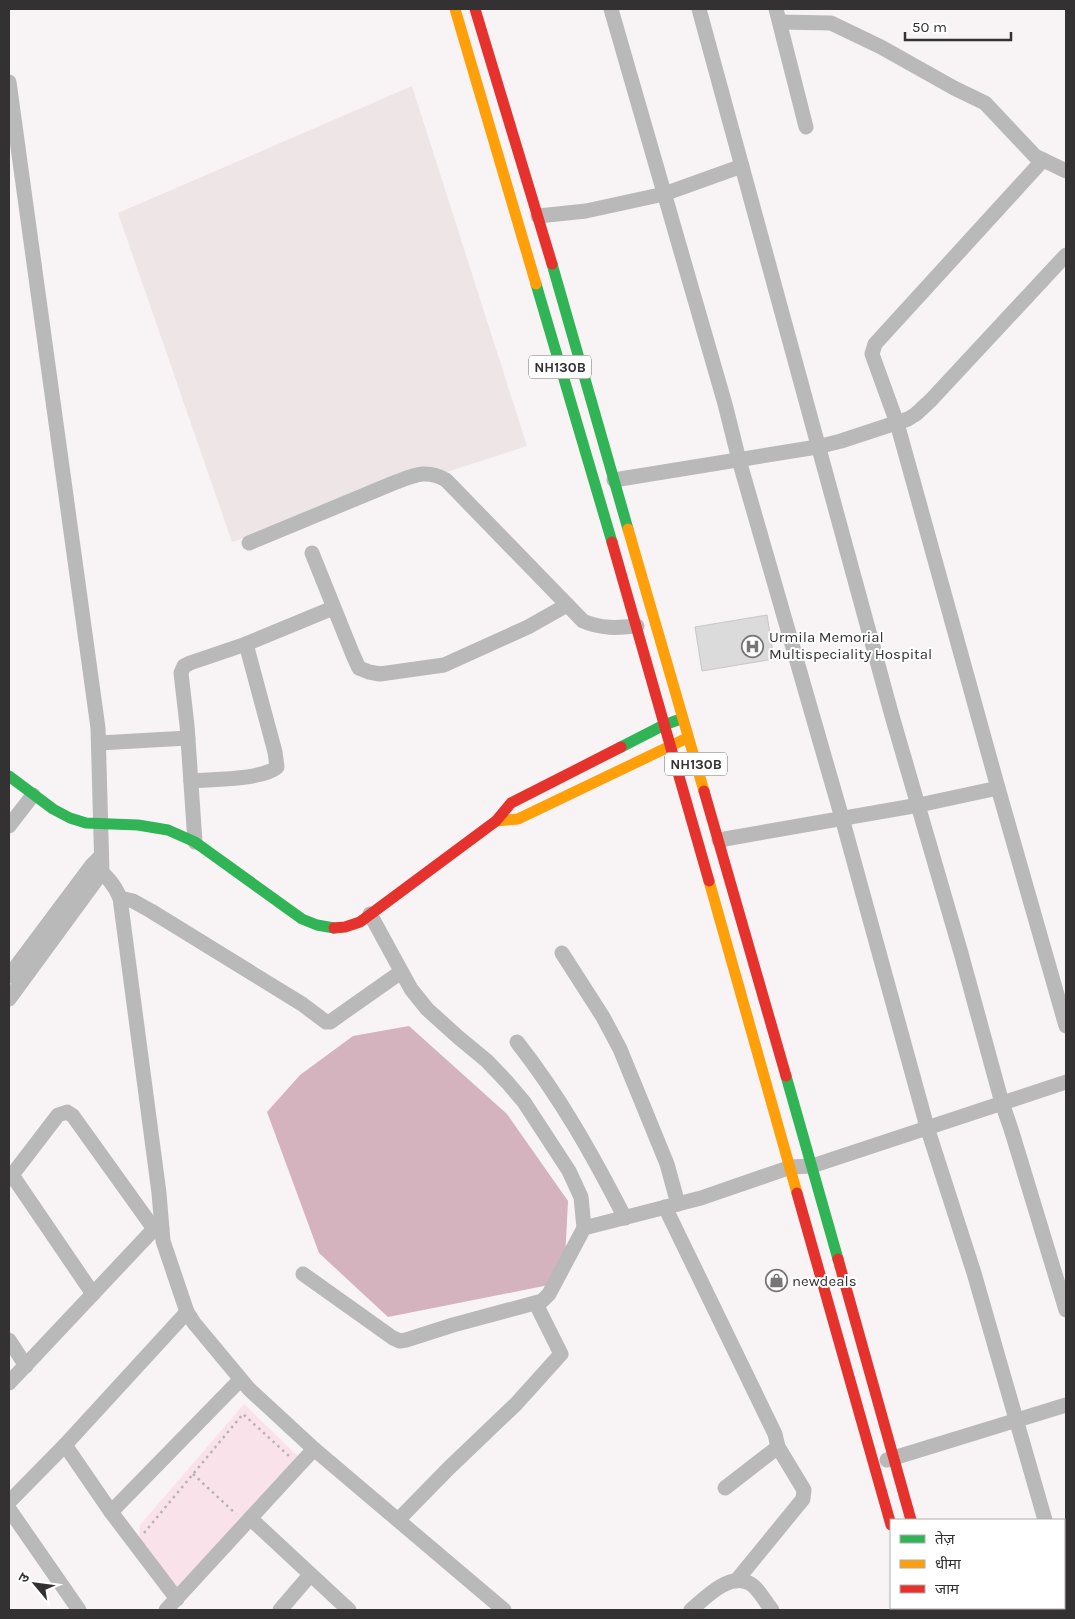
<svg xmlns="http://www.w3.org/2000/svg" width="1075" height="1619" viewBox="0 0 1075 1619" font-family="Karla,'Noto Sans Devanagari',sans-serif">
	<rect width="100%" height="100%" fill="#f8f4f6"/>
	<polygon fill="#eee5e7" points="412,86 527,446 232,542 118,213"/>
	<polygon fill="#fae2ea" points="244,1404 301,1459 181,1591 139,1541 140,1525"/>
	<polygon fill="#d4b2be" points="409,1026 507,1114 568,1201 565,1259 549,1285 388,1317 319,1253 267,1112 300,1075 353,1036"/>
	<polygon fill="#dbdbdc" stroke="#c8c6c7" points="767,615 774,659 702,671 695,627"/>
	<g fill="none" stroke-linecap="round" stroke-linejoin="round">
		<g stroke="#b5b3b5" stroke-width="2.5" stroke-dasharray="2.5 4" stroke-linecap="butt">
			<polyline points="193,1474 236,1514"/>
			<polyline points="144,1533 243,1414 289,1456"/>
		</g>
		<g stroke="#bab9ba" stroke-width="15">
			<polyline points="611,9 725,404 739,460 842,818 927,1127 974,1273 1045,1520"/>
			<polyline points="699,9 892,716 961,953 1002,1103 1011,1129 1066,1310"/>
			<polyline points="776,9 806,127"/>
			<polyline points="780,22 831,23 881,47 954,88 985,103 1035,156 1066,171"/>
			<polyline points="9,82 98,728 102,872 9,999"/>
			<polyline points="1043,160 875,344 872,354 897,423 998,788 1066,1026"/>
			<polyline points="538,216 586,211 664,194 742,166"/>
			<polyline points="614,480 817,447 841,441 908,419 916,414 931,400 1066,255"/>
			<path d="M249,543L396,482C415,475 427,469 446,480L583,621C601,629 617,628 637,626"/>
			<polyline points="312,553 353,655 359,668 369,672 380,674 444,665 528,627 567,605"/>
			<polyline points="99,743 188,738"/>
			<path d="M191,781C212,779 262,780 277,767L275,752L246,644"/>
			<polyline points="9,826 33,795"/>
			<polyline points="719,840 919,805 998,788"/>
			<polyline points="195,842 187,725 181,673 184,666 190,663 246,644 333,608"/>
			<path d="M95,867C107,876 114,884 120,898L159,1193L163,1241L187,1312L194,1323L249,1389L314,1449L504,1610"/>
			<polyline points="120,898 133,901 151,911 302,1004 326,1022 330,1022 401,972"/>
			<polyline points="562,953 603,1017 620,1049 667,1164 678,1204"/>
			<polyline points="9,976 92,865 99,858"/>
			<path d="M517,1042C561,1098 593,1156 625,1218"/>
			<polyline points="12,1175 93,1294"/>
			<polyline points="9,1179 58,1115 67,1112 73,1116 154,1229"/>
			<polyline points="665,1207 775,1434 778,1447 725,1488"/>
			<polyline points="584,1228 701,1198 791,1167 812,1166 1066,1082"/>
			<polyline points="303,1274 393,1338 400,1341 406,1340 453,1325 542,1301 549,1294 584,1228 581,1197 569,1171 524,1102 507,1082 487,1061 458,1037 427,1009 411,989 370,914"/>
			<polyline points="9,1340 26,1366"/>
			<polyline points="9,1383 154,1229 162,1229"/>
			<polyline points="65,1445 111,1512 177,1599"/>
			<polyline points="887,1460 1066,1405"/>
			<polyline points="9,1502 65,1445 187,1312"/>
			<polyline points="9,1509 79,1610"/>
			<polyline points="111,1512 240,1380"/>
			<polyline points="251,1519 349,1610"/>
			<polyline points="398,1520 449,1468 516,1404 561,1354 536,1304"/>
			<polyline points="736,1581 803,1499 804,1490 778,1447"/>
			<polyline points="1064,1586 1066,1594"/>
			<polyline points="166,1610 314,1449"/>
			<polyline points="280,1610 310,1575"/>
			<path d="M691,1610C704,1599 729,1572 749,1583C758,1587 765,1602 772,1610"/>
		</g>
		<g stroke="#30b455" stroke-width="11">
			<polyline points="552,264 628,529"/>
			<polyline points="536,284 612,542"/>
			<polyline points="621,747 664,725 678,720"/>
			<polyline points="9,776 53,809 70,818 86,823 138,825 168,830 195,842 302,919 317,925 334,928"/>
			<polyline points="786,1076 838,1259"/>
		</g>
		<g stroke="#ff9f0a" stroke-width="11">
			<polyline points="455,9 536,284"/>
			<polyline points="628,529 704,791"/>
			<polyline points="496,821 518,819 685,739"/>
			<polyline points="709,881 797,1193"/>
			<polyline points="937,1608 938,1610"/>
		</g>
		<g stroke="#e5322d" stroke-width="11">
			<polyline points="475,9 552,264"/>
			<polyline points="612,542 709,881"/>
			<polyline points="704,791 786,1076"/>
			<polyline points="334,928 345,927 360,922 496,821 511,803 621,747"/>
			<polyline points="797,1193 891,1525"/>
			<polyline points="838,1259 911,1520"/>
			<polyline points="915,1608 916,1610"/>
		</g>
	</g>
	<defs>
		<symbol id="hospital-ring" viewBox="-11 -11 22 22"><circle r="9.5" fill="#fff" stroke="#787577" stroke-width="1.5"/><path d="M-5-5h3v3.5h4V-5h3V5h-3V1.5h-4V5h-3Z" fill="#787577"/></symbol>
		<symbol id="shop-ring" viewBox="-11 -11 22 22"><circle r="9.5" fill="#fff" stroke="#787577" stroke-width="1.5"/><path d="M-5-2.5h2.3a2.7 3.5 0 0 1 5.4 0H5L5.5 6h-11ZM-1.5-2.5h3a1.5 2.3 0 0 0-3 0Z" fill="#787577"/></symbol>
	</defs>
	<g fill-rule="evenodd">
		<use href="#hospital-ring" x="740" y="634" width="25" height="25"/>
		<use href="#shop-ring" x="764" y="1268" width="25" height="25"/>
	</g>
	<g text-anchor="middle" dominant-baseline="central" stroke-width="4" stroke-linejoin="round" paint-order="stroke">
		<g fill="#fff" stroke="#706f70" stroke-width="1">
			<rect x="529" y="355.5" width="62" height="23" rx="4"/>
			<rect x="665" y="752.5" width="62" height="23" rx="4"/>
		</g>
		<g font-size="14" font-weight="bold" fill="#333132">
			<text x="560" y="367">NH130B</text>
			<text x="696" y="764">NH130B</text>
		</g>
		<g font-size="15" fill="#333132" stroke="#fff" text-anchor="start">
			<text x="769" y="637">Urmila Memorial<tspan x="769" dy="17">Multispeciality Hospital</tspan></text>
			<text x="792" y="1281">newdeals</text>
		</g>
	</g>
	<rect width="1075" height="1619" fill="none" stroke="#333132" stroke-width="20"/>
	<rect x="890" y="1519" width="175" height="90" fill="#ffffff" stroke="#adadad"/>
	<rect x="900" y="1535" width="25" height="8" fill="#30b455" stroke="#adadad"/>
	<text x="935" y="1544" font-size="15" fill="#333132">तेज़</text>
	<rect x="900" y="1560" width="25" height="8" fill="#ff9f0a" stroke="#adadad"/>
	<text x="935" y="1569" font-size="15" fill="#333132">धीमा</text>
	<rect x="900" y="1585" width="25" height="8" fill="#e5322d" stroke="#adadad"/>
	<text x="935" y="1594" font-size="15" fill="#333132">जाम</text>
	<g transform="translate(35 1584) rotate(299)" stroke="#ffffff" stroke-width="4" paint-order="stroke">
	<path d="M0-4L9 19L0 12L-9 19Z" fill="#333132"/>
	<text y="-8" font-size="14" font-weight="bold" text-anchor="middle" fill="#333132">उ</text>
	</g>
	<path d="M905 32v8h106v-8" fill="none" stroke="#333132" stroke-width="2.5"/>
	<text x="912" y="32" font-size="15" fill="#333132" stroke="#ffffff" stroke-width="4" paint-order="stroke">50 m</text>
</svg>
